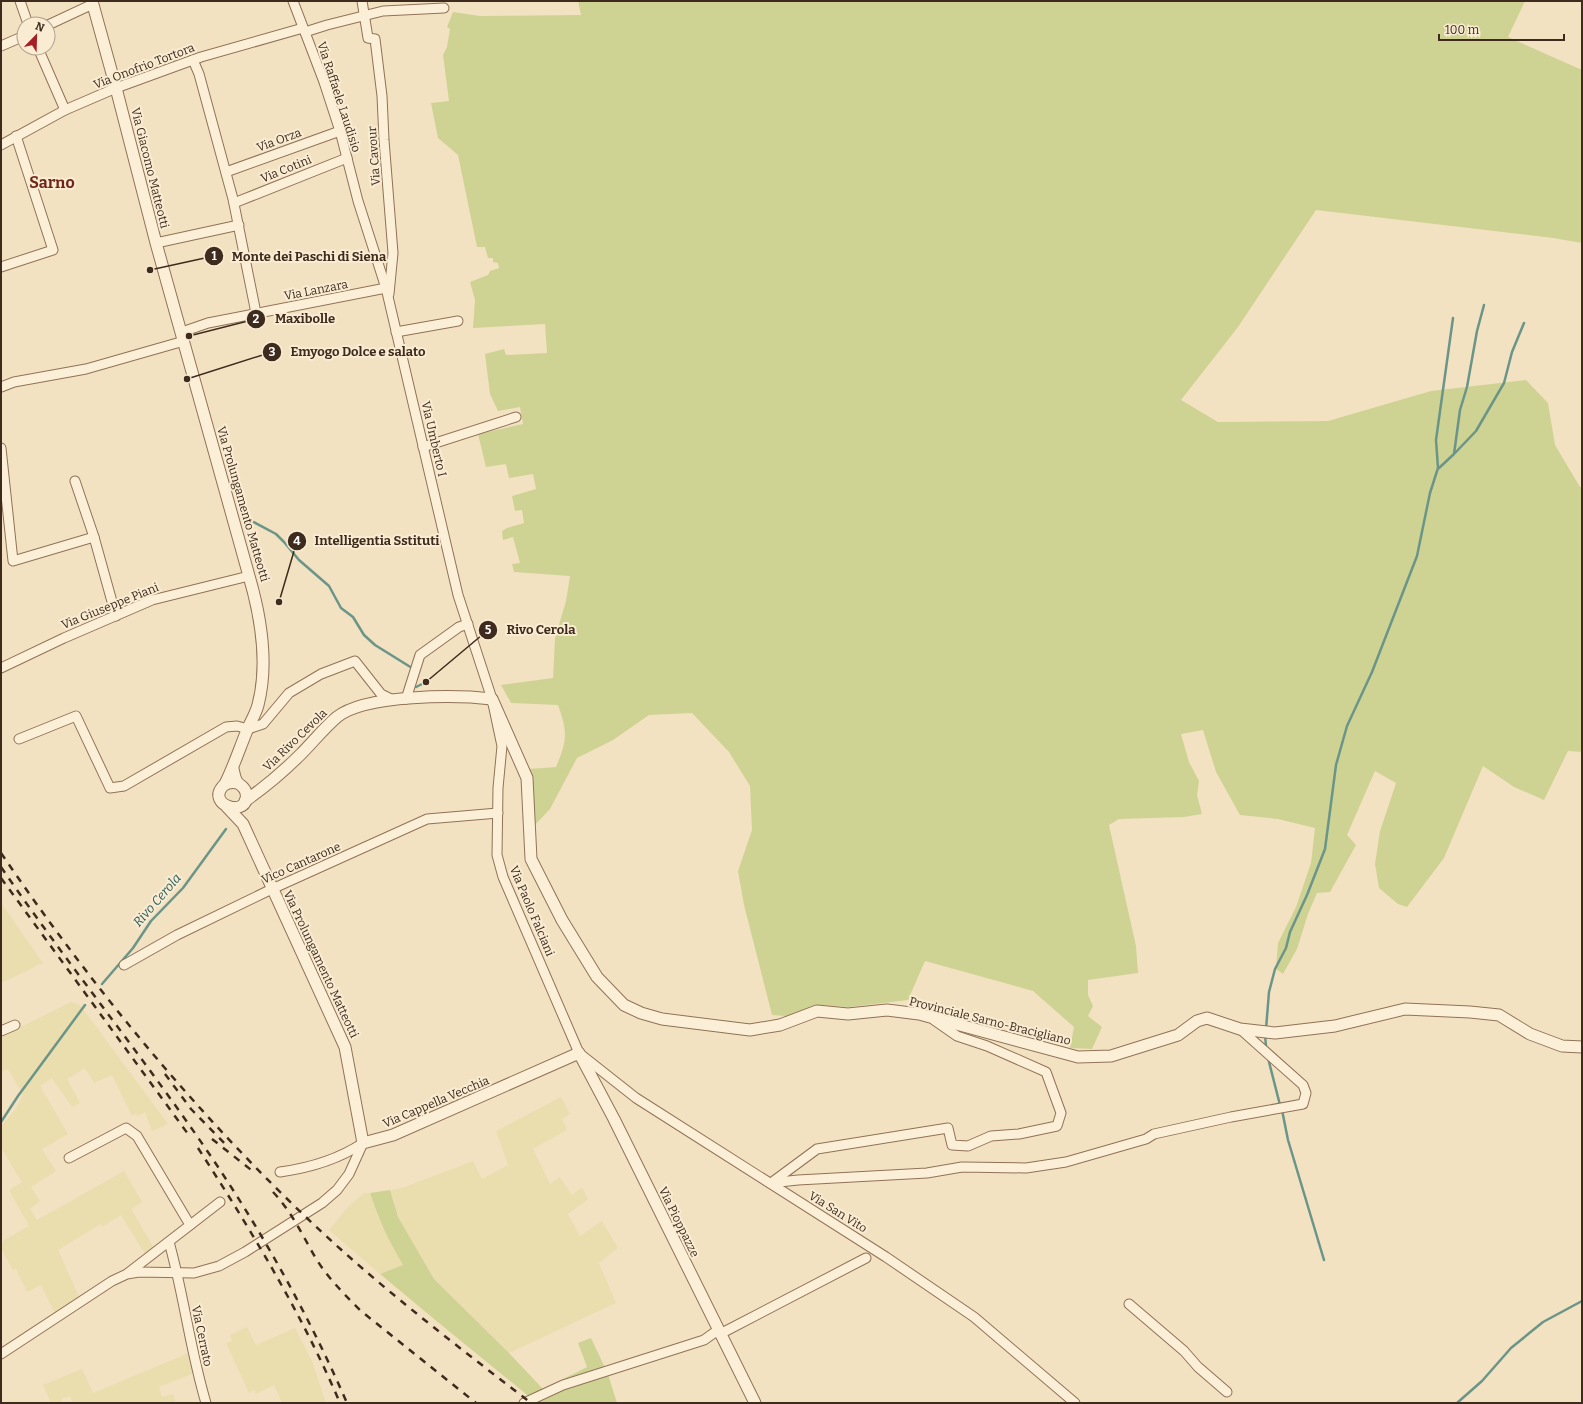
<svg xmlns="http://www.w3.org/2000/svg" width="1583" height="1404" viewBox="0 0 1583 1404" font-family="Bitter,serif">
	<rect width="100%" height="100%" fill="#f3e2c2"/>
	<g fill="#eaddae">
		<polygon points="1,903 43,963 1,983"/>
		<polygon points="71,1002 80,1005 168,1124 152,1131 145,1112 138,1116 136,1113 132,1116 112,1075 94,1083 85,1068 67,1079 80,1103 72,1107 52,1078 40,1086 68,1134 42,1149 56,1171 31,1187 40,1201 30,1209 37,1220 124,1171 142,1202 131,1209 154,1248 145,1254 121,1215 102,1227 101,1224 58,1250 79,1297 55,1314 41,1285 27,1292 16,1269 13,1270 1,1248 1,1242 29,1226 9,1190 22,1182 1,1148 1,1126 15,1110 23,1095 8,1069 1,1072 1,1037"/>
		<polygon points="561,1097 570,1114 562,1119 567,1130 533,1149 550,1184 560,1177 572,1195 582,1187 588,1199 568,1214 580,1236 602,1221 618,1248 599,1263 616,1303 509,1353 434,1279 398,1217 390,1190 402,1188 473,1161 482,1179 508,1165 496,1131"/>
		<polygon points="364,1193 370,1193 377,1214 392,1246 403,1265 380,1274 329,1230 348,1207"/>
		<polygon points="247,1327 256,1345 295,1328 312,1361 326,1403 282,1403 274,1385 256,1394 254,1390 249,1393 226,1343 232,1341 230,1335"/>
		<polygon points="191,1352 196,1372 159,1387 162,1397 173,1394 176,1403 73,1403 70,1396 62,1399 62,1401 57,1403 51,1403 43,1385 82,1369 93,1393"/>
	</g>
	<g fill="#ced394">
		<path d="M578,1H1525L1508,37L1582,70V243L1553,238L1316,210L1238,327L1181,400L1218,422L1328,421L1431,391L1526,380L1548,403L1555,445L1580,487H1582V752L1568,751L1544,800L1514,787L1483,766L1444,858L1407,907L1398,904L1379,888L1375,864L1380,831L1396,783L1375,771L1347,835L1356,845L1330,892L1317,893L1308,914L1297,949L1283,974L1276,969L1278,943L1296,907L1311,863L1315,828L1278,819L1240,815L1216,772L1203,730L1181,734L1189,762L1199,781L1197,795L1202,814L1184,817L1119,819L1109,825L1136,946L1138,973L1088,980V995L1093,1006L1088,1016L1102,1027L1092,1049L1070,1048L1074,1027L1033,991L925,961L908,1000L849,1007L818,1005L786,1016L772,1015L744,905L738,871L752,830L750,786L729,752L692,713L649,715L613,740L577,758L550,809L535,825L531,798L529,769L556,767C567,741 568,733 558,705L511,703L501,685L553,678L555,638L566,601L570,576L514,572L512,564L520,563L513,537L503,540L502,531L507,528L524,523L522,510L515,511L512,496L536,489L533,474L509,478L506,464L486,467L478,434L523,424L520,407L498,411L490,394L485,354L504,349L506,355L547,353L545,324L473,328L475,300L470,282L488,275L490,271L499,268L498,263L493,262V258H488L485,247H477L458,155L438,138L431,103L449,101L443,55L447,47L450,29L447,27L453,12L480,16L581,15Z"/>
		<path d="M390,1190L398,1217L434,1279L509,1353L543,1389L587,1367L578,1343L591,1338L608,1374L617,1403H537L434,1319L380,1274L403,1265C389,1242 378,1218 370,1193Z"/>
	</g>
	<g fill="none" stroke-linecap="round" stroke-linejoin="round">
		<g stroke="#6a9588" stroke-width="2.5">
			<polyline points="1455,453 1476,431 1504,383 1512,352 1524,323"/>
			<polyline points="1439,468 1454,454 1460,410 1467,387 1477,331 1484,305"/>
			<polyline points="248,519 276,534 284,542 299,560 329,586 341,608 353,617 364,635 375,645 412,668"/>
			<polyline points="416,687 426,682"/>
			<polyline points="102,984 133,948 151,921 183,888 226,829"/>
			<polyline points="1266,1029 1269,992 1275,969 1286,948 1290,932 1307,895 1325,849 1336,765 1347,726 1372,672 1417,556 1430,493 1438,468 1436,440 1453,318"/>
			<polyline points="1265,1034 1266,1047"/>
			<polyline points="1268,1058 1280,1105"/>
			<polyline points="1282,1110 1288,1140 1324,1260"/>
			<polyline points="1,1122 18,1096 85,1005"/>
			<polyline points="1457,1403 1482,1381 1511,1348 1543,1322 1582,1301"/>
		</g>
		<defs>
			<g id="minor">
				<polyline points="20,1 28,24"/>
				<polyline points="293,1 324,82 340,131 358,201 386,288 458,595 492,699 502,746 498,788 497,855 503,877 579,1053 636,1098 886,1257 974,1317 1075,1403"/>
				<polyline points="362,1 368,38 375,39 382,96 384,140 393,253 389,294"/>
				<polyline points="48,25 93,4"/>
				<polyline points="305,32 327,25 383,11 444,8"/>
				<polyline points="1,46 24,36"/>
				<polyline points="38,48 65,110"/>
				<polyline points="193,60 199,74 233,199 256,313"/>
				<polyline points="1,145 65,110 116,88 201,57 303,28"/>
				<polyline points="226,172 340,131"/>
				<polyline points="234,203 347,158"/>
				<polyline points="156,243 239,225"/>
				<polyline points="1,267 53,250 16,136"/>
				<polyline points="182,332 208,323 386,288"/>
				<polyline points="396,332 458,321"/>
				<polyline points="1,387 14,382 86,369 184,341"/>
				<polyline points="423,447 516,417"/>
				<polyline points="1,448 13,561 94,537"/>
				<polyline points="75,481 94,537 116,616"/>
				<polyline points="1,668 64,638 152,600 249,576"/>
				<polyline points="406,699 420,655 459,627 468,624"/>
				<polyline points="19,739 76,716 110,788 124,786 226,727 237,726 248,729 263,724 289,693 321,674 355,661 381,694 391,699"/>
				<polyline points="124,965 177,935 272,889 427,819 498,813"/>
				<polyline points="1,1031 15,1025"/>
				<polyline points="69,1158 126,1128 137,1136 190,1225"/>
				<path d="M280,1172C309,1168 339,1159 363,1143"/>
				<polyline points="770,1183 798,1180 927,1173 962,1167 1026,1168 1066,1162 1146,1139 1154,1134 1231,1117 1303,1104 1306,1093 1303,1085 1240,1029"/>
				<polyline points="771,1183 817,1149 948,1128 952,1145 968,1146 991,1136 1019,1134 1057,1126 1061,1113 1046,1072 987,1046 957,1036 934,1020"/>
				<path d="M169,1242C184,1295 190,1350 206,1403"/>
				<polyline points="128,1273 220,1202"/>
				<polyline points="1129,1304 1184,1351 1198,1367 1227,1392"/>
				<polyline points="720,1334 866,1258"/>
				<polyline points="1,1354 112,1281 127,1274 139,1272 194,1273 219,1266 245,1252 322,1203 337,1190 349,1174 363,1143"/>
				<polyline points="524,1403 563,1385 704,1340 718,1330"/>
			</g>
			<g id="tertiary">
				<path d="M92,1L116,88L156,243L249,576C261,617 269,663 258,705C256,713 251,721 248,728C240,747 234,766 225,784"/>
				<path d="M233,769C234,773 235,780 238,783C241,786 245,787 246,793C251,819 205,806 223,786C227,782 232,782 238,783"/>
				<path d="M245,801C265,787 284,771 301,754C313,742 324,728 337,717C366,694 457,695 492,699L527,778L531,859L562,920L597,977L624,1005L641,1013L662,1019L750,1030L780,1025L817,1011L848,1014L887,1010L919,1014L1078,1057L1111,1056L1178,1035L1197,1021L1207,1018L1240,1029L1275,1033L1335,1026L1405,1009L1470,1012L1499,1015L1530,1034L1562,1046L1582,1047"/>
				<polyline points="227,807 243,824 345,1047 363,1143 393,1135 579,1053 614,1119 755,1403"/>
			</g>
		</defs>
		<use href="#minor" stroke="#907257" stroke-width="11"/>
		<use href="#tertiary" stroke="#907257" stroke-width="13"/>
		<use href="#minor" stroke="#fcefd7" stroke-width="9"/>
		<use href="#tertiary" stroke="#fcefd7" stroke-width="11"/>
		<g stroke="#3e2b1d" stroke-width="2.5" stroke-dasharray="7 7" stroke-linecap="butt">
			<path d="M1,853C95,991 202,1121 325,1235C390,1295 461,1349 531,1403"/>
			<path d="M1,867C69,966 145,1059 212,1158C264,1235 310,1318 347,1403"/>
			<polyline points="1,878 188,1134"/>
			<polyline points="165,1074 191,1109 229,1148"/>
			<polyline points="212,1139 255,1173"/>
			<path d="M198,1148C251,1230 302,1314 340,1403"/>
			<path d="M273,1192C291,1211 302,1234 315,1257C327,1277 344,1294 361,1311L476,1403"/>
		</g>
	</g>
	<g text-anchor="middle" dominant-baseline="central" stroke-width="4" stroke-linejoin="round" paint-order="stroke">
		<g font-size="12" fill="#3e2b1d" stroke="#f9ecd3">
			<text transform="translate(144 66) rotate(-21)">Via Onofrio Tortora</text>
			<text transform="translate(339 97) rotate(72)">Via Raffaele Laudisio</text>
			<text transform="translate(279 140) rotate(-20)">Via Orza</text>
			<text transform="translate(374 156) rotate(-94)">Via Cavour</text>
			<text transform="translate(150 168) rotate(76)">Via Giacomo Matteotti</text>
			<text transform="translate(286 169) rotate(-22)">Via Cotini</text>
			<text transform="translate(316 290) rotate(-11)">Via Lanzara</text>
			<text transform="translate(434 439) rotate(77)">Via Umberto I</text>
			<text transform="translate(243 504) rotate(74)">Via Prolungamento Matteotti</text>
			<text transform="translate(110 606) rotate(-22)">Via Giuseppe Piani</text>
			<text transform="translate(295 740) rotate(-44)">Via Rivo Cevola</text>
			<text transform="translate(301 863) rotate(-24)">Vico Cantarone</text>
			<text transform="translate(532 911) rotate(67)">Via Paolo Falciani</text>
			<text transform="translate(321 964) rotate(65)">Via Prolungamento Matteotti</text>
			<text transform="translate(990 1021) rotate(14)">Provinciale Sarno-Bracigliano</text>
			<text transform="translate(436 1102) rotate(-23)">Via Cappella Vecchia</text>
			<text transform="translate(838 1212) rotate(32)">Via San Vito</text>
			<text transform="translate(679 1222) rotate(64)">Via Pioppazze</text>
			<text transform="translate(202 1336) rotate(78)">Via Cerrato</text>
		</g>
		<g font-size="13" font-style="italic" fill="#2a5f59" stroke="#f9ecd3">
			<text transform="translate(157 900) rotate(-49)">Rivo Cerola</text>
		</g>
		<g font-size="16" font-weight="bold" fill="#6f2517" stroke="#f9ecd3">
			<text x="52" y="182">Sarno</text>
		</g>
	</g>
	<path fill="none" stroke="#3e2b1d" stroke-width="1.5" d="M150 270L214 256M189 336L256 319M187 379L272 352M279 602L297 541M426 682L488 630"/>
	<g fill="#3e2b1d" stroke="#f9ecd3" stroke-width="1.5">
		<circle cx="150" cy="270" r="4"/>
		<circle cx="189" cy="336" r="4"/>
		<circle cx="187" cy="379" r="4"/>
		<circle cx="279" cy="602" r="4"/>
		<circle cx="426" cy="682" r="4"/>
		<circle cx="214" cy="256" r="10"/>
		<circle cx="256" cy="319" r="10"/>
		<circle cx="272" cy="352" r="10"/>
		<circle cx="297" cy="541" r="10"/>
		<circle cx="488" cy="630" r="10"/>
	</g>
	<g font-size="12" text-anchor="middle" font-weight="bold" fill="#fff">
		<text x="214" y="260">1</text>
		<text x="256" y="323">2</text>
		<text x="272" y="356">3</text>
		<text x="297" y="545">4</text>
		<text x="488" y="634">5</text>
	</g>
	<g font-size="13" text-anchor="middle" font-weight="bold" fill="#3e2b1d" stroke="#f9ecd3" stroke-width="4" stroke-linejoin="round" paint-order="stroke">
		<text x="309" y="261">Monte dei Paschi di Siena</text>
		<text x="305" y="323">Maxibolle</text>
		<text x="358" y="356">Emyogo Dolce e salato</text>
		<text x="377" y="545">Intelligentia Sstituti</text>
		<text x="541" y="634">Rivo Cerola</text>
	</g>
	<rect width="1583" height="1404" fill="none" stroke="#3e2b1d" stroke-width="4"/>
	<g transform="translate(36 36) rotate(23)"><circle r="19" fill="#f9ecd3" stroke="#ae9f8a"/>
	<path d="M0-3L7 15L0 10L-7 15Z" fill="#a61f26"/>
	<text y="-6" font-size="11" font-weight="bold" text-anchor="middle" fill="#3e2b1d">N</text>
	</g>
	<path d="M1439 34v6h125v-6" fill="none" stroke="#3e2b1d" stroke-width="2"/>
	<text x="1445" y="34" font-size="12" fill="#3e2b1d" stroke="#f9ecd3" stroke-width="3" paint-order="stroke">100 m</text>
</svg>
